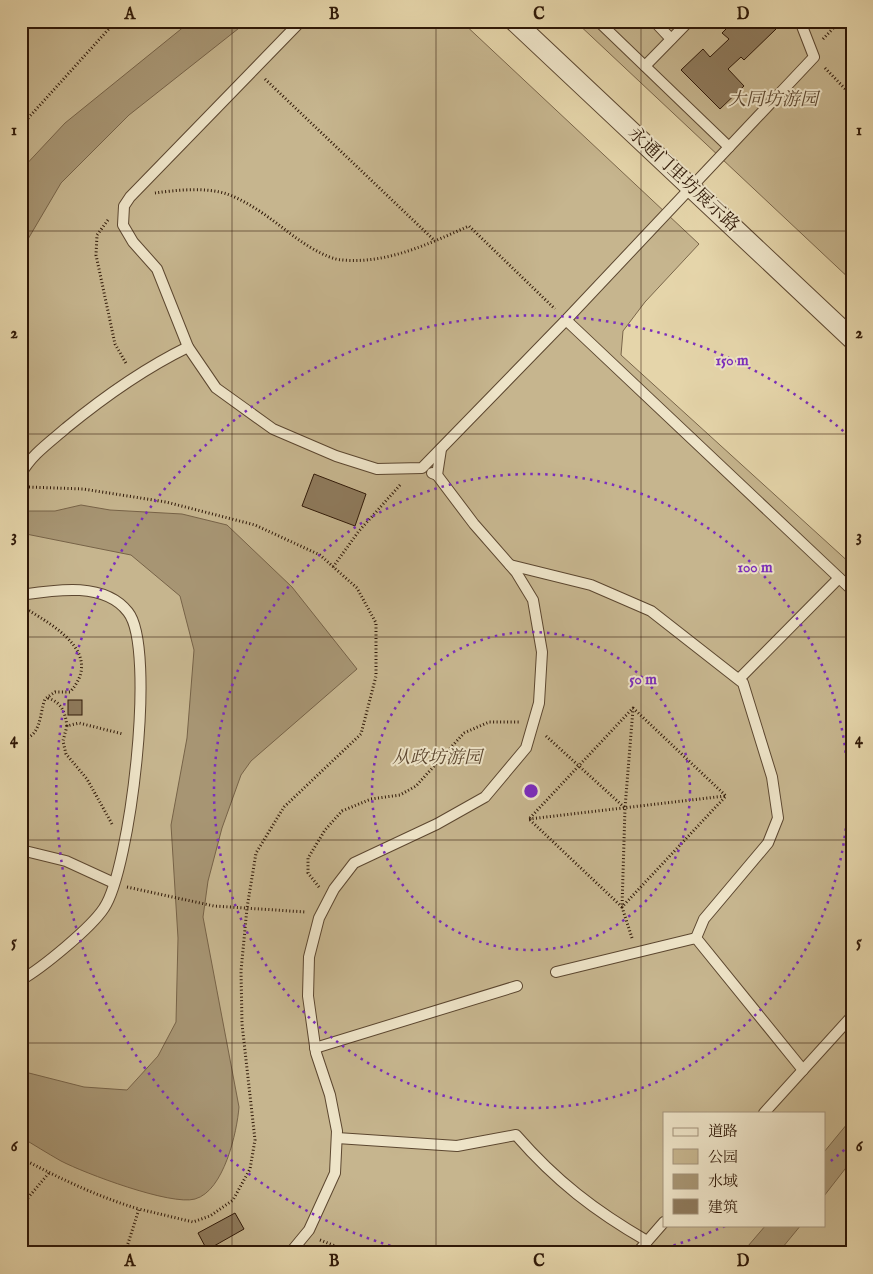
<svg xmlns="http://www.w3.org/2000/svg" width="873" height="1274" viewBox="0 0 873 1274" font-family="'IM FELL English','Noto Serif SC',serif">
	<rect width="100%" height="100%" fill="#e5d5aa"/>
	<filter id="stains"><feTurbulence type="fractalNoise" baseFrequency=".004" numOctaves="4"/><feColorMatrix values="0 0 0 0 .2 0 0 0 0 .09 0 0 0 0 .02 0 0 0 .5 -.17"/></filter>
	<radialGradient id="worn" r=".72"><stop offset=".6" stop-color="#630" stop-opacity="0"/><stop offset="1" stop-color="#630" stop-opacity=".3"/></radialGradient>
	<g fill="#c6b58e" stroke="#7a664a" fill-rule="evenodd">
		<path d="M21,21H461L699,244L645,302L623,331L621,355L852,565V1253H21ZM664,1113H824V1225H664Z"/>
		<polygon points="575,21 852,21 852,281"/>
	</g>
	<g fill="#a79573" stroke="#776348">
		<polygon points="191,21 248,21 129,115 61,183 21,251 21,170 65,123"/>
		<path d="M81,505L110,510L182,514L227,525L292,587L357,669L251,761L241,775L222,828L208,881L203,917L239,1107C237,1132 224,1191 195,1199C171,1206 84,1173 61,1161C47,1153 34,1145 21,1137V1071L84,1087L127,1090L158,1056L176,1022L178,938L171,825L187,738L194,650L180,596L131,555L21,533V511H55Z"/>
		<polygon points="852,1118 852,1160 824,1196 824,1152"/>
		<polygon points="766,1225 801,1225 778,1253 742,1253"/>
	</g>
	<g fill="#8e7a5c" stroke="#2f1807">
		<polygon points="734,21 768,21 776,29 744,60 741,57 728,69 744,86 720,109 681,70 703,49 710,57 729,39 722,33"/>
		<polygon points="314,474 366,494 355,526 302,506"/>
		<rect x="68" y="700" width="14" height="15"/>
		<polygon points="235,1213 244,1229 207,1250 198,1233"/>
	</g>
	<g fill="none" stroke-linecap="round" stroke-linejoin="round">
		<defs>
			<g id="service">
				<polyline points="301,21 130,197 124,206 123,225 133,242 157,269 188,347 216,388 273,429 336,456 377,469 422,468 566,320 814,57 800,21"/>
				<polyline points="598,21 729,147"/>
				<polyline points="654,21 671,39"/>
				<polyline points="645,66 689,21"/>
				<polyline points="566,320 852,590"/>
				<polyline points="432,473 437,475 441,449"/>
				<path d="M21,474C31,455 50,442 66,428C105,396 143,369 188,347"/>
				<polyline points="510,565 591,585 651,611 743,683 772,777 778,818 768,843 704,919 696,938"/>
				<path d="M21,595C54,590 104,581 128,612C157,648 130,870 104,908C91,928 42,968 21,980"/>
				<polyline points="739,679 839,578"/>
				<polyline points="21,850 66,861 114,883"/>
				<polyline points="556,972 696,938 803,1070"/>
				<polyline points="315,1048 517,986"/>
				<polyline points="764,1113 852,1016"/>
				<path d="M337,1138L457,1146L516,1135C556,1181 595,1211 647,1241"/>
				<polyline points="290,1253 309,1230 335,1173 337,1131 330,1095 316,1053 308,996 309,957 319,918 334,889 354,863 437,824 485,797 526,748 539,703 542,652 533,600 516,572 474,524 437,475"/>
				<polyline points="637,1253 664,1222"/>
			</g>
			<polyline id="minor" points="514,21 852,339"/>
		</defs>
		<use href="#service" stroke="#5c4730" stroke-width="12"/>
		<use href="#minor" stroke="#5c4730" stroke-width="21"/>
		<g stroke="#2f1807" stroke-width="3" stroke-dasharray="1 2.5" stroke-linecap="butt">
			<polyline points="823,39 840,21"/>
			<polyline points="825,68 852,96"/>
			<polyline points="265,79 435,241"/>
			<polyline points="21,126 116,21"/>
			<path d="M155,193C176,190 206,187 227,194C249,202 270,218 288,232C301,242 326,259 342,260C388,264 428,244 469,226L555,309"/>
			<polyline points="108,220 97,235 96,255 115,344 127,365"/>
			<polyline points="29,487 83,489 166,502 255,525 320,555 357,588 376,623 376,676 361,734 284,807 256,853 247,908 241,971 242,1024 255,1140 250,1169 233,1200 210,1216 193,1222 139,1209"/>
			<polyline points="333,567 359,531 401,484"/>
			<path d="M48,698C62,703 65,712 67,726"/>
			<polygon points="633,708 726,796 622,907 529,819"/>
			<polyline points="546,736 625,808"/>
			<path d="M21,740C42,736 39,715 45,699L55,692H70C103,655 58,628 28,610"/>
			<polyline points="529,819 725,796"/>
			<polyline points="112,824 87,779 66,754 63,741 67,726 79,723 123,734"/>
			<polyline points="127,887 214,906 306,912"/>
			<polyline points="319,887 308,873 308,858 325,830 342,811 371,799 400,795 416,786 464,733 489,722 519,722"/>
			<polyline points="632,938 622,907 625,808 633,709"/>
			<path d="M21,1158C59,1178 98,1197 139,1209L125,1253"/>
			<polyline points="21,1206 49,1173"/>
			<polyline points="320,1240 353,1253"/>
		</g>
		<use href="#service" stroke="#eee4c8" stroke-width="10"/>
		<use href="#minor" stroke="#eee4c8" stroke-width="19"/>
	</g>
	<path fill="none" stroke="#2f1807" stroke-width="1" stroke-opacity="0.55" d="M232,21V1253M436,21V1253M641,21V1253M21,231H852M21,434H852M21,637H852M21,840H852M21,1043H852"/>
	<g fill="none" stroke="#7b2cbf" stroke-width="2.5" stroke-dasharray="2.5 5">
		<circle cx="531" cy="791" r="159"/>
		<circle cx="531" cy="791" r="317"/>
		<path d="M850 1145A476 476 0 0 1 827 1164M725 1226A476 476 0 0 1 650 1252M412 1252A476 476 0 1 1 850 437"/>
	</g>
	<g text-anchor="middle" dominant-baseline="central" stroke-width="4" stroke-linejoin="round" paint-order="stroke">
		<g font-size="18" font-style="italic" fill="#5c4730" stroke="#eee4c8">
			<text x="773" y="100">大同坊游园</text>
			<text x="437" y="758">从政坊游园</text>
		</g>
		<g font-size="18" fill="#2f1807" stroke="#eee4c8">
			<text transform="translate(683 180) rotate(43)">永通门里坊展示路</text>
		</g>
	</g>
	<circle cx="531" cy="791" r="8" fill="#7b2cbf" stroke="#eee4c8" stroke-width="2.5"/>
	<g font-size="15" text-anchor="middle" font-weight="bold" fill="#7b2cbf" stroke="#eee4c8" stroke-width="4" stroke-linejoin="round" paint-order="stroke">
		<text x="732" y="365">150 m</text>
		<text x="755" y="572">100 m</text>
		<text x="643" y="684">50 m</text>
	</g>
	<rect width="873" height="1274" fill="none" stroke="#e5d5aa" stroke-width="55"/>
	<rect x="663" y="1112" width="162" height="115" fill="#eee4c8" stroke="#a2927b"/>
	<rect x="673" y="1128" width="25" height="8" fill="#eee4c8" stroke="#a2927b"/>
	<text x="708" y="1136" font-size="15" fill="#2f1807">道路</text>
	<rect x="673" y="1149" width="25" height="15" fill="#c6b58e" stroke="#a2927b"/>
	<text x="708" y="1162" font-size="15" fill="#2f1807">公园</text>
	<rect x="673" y="1174" width="25" height="15" fill="#a79573" stroke="#a2927b"/>
	<text x="708" y="1186" font-size="15" fill="#2f1807">水域</text>
	<rect x="673" y="1199" width="25" height="15" fill="#8e7a5c" stroke="#a2927b"/>
	<text x="708" y="1212" font-size="15" fill="#2f1807">建筑</text>
	<rect x="28" y="28" width="818" height="1218" fill="none" stroke="#2f1807" stroke-width="2"/>
	<g font-size="16" text-anchor="middle" font-weight="bold" fill="#2f1807">
		<text x="130" y="19">A</text>
		<text x="334" y="19">B</text>
		<text x="539" y="19">C</text>
		<text x="743" y="19">D</text>
		<text x="14" y="135">1</text>
		<text x="859" y="135">1</text>
		<text x="14" y="338">2</text>
		<text x="859" y="338">2</text>
		<text x="14" y="541">3</text>
		<text x="859" y="541">3</text>
		<text x="14" y="744">4</text>
		<text x="859" y="744">4</text>
		<text x="14" y="947">5</text>
		<text x="859" y="947">5</text>
		<text x="14" y="1151">6</text>
		<text x="859" y="1151">6</text>
		<text x="130" y="1266">A</text>
		<text x="334" y="1266">B</text>
		<text x="539" y="1266">C</text>
		<text x="743" y="1266">D</text>
	</g>
	<rect width="100%" height="100%" filter="url(#stains)"/>
	<rect width="100%" height="100%" fill="url(#worn)"/>
</svg>
